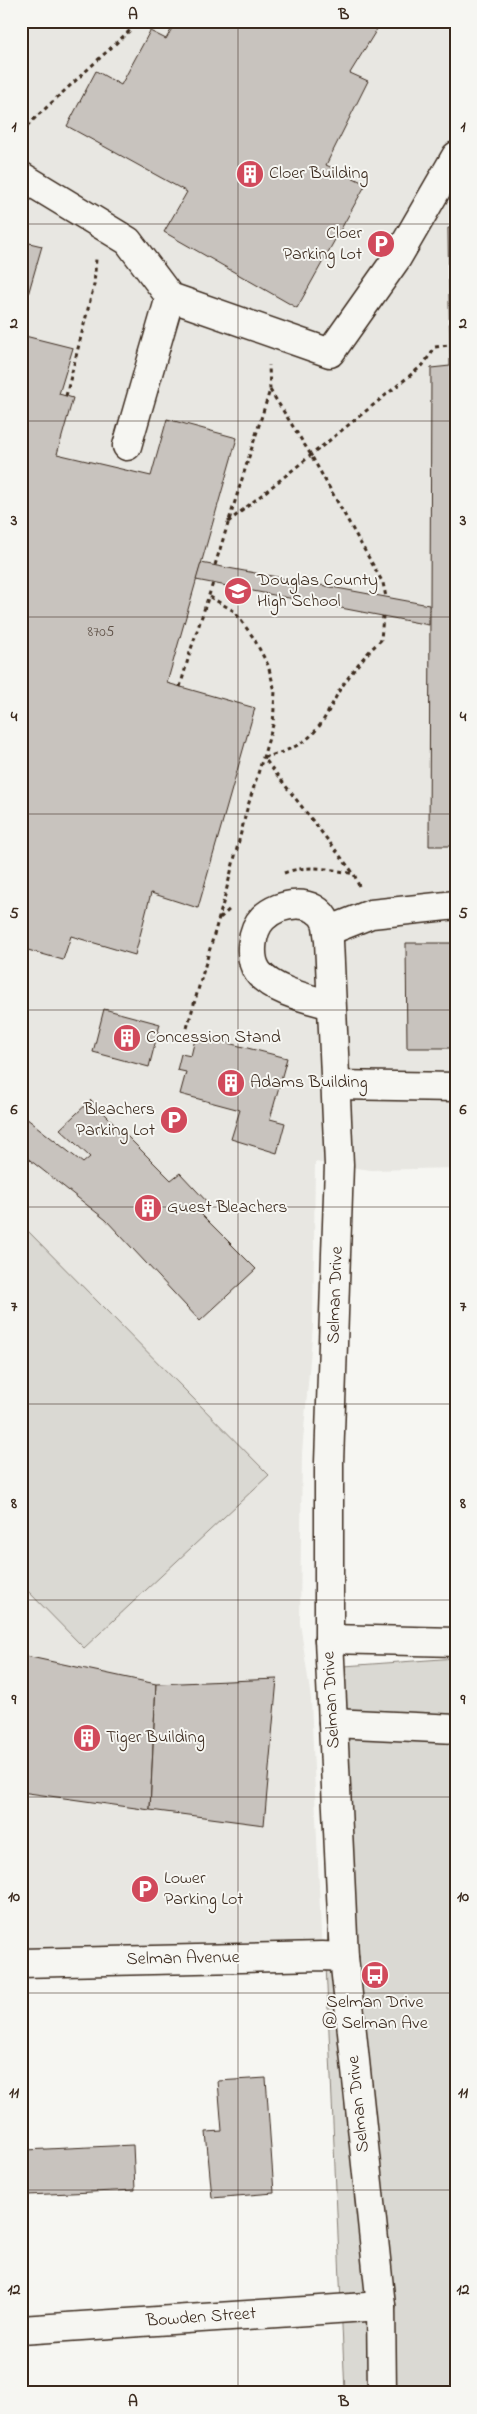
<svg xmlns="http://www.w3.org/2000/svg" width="477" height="2414" viewBox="0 0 477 2414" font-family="'Indie Flower',sans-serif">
	<rect width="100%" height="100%" fill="#f6f6f2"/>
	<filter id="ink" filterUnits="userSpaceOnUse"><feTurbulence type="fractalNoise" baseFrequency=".02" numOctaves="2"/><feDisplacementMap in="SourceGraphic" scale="10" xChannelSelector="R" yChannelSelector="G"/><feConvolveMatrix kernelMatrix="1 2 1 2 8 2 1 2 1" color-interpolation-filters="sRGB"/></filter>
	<g filter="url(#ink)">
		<polygon fill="#e8e7e2" points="21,21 456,21 456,1168 371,1170 315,1162 313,1326 302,1453 300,1623 311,1699 322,1956 21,1963"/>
		<g fill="#dad9d3" stroke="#8a8278">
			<polygon points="21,1224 269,1475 84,1648 21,1584"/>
			<polygon points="456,1658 456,2393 345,2393 326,1964 344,1666"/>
		</g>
		<g fill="#c8c3be" stroke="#3b2a1e">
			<polygon points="176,21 382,21 350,73 368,81 326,165 366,184 297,308 164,232 187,192 67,126 96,71 121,85 150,31 166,39"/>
			<polygon points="448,228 456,228 456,846 429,846 431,368 450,366"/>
			<polygon points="21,241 42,246 21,319"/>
			<polygon points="21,335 73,348 59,394 73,398 57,454 151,476 167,419 237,438 167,683 255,708 198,908 151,893 135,955 71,936 63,960 21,948"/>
			<polygon points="201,563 429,605 429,625 196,580"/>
			<polygon points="406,943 456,943 456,1048 407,1048"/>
			<polygon points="104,1009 160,1024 149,1067 93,1052"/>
			<polygon points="196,1035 287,1058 270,1119 285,1123 277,1153 231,1139 240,1110 180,1094 186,1072 177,1070 181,1054 191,1056"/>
			<polygon points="91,1100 171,1180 180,1173 209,1204 200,1213 256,1269 200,1321 106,1220 21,1153 21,1114 83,1163 90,1157 60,1129"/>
			<polygon points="21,1655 156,1684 150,1810 21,1792"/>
			<polygon points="277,1679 264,1825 150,1810 156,1684"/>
			<polygon points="266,2078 274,2193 212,2198 206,2132 222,2131 218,2081"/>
			<polygon points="133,2145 135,2190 28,2195 25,2150"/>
			<polygon points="290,2390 290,2393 246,2393"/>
		</g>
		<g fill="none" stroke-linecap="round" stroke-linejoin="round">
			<defs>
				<g id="minor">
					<polyline points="21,176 128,241 170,297 330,353 397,258 456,156"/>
					<polyline points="127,446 170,297"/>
					<polyline points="328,931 371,914 456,905"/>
					<path d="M331,1005C310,999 272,991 258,972C248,958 251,930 263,918C280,902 315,897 326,922C328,928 328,935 329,941L339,1165L329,1463V1639L344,1957L381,2306L382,2393"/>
					<polyline points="335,1085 456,1087"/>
					<polyline points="329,1639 456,1642"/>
					<polyline points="333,1723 456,1729"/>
					<polyline points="21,1963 322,1956 344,1957"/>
					<polyline points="21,2330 381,2306"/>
				</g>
			</defs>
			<use href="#minor" stroke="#3b2a1e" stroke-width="31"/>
			<g stroke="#3b2a1e" stroke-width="3" stroke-dasharray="4 4" stroke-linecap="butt">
				<polyline points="21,131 140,21"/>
				<polyline points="270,390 311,455 383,583 386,597"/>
				<polyline points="66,396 94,285 96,259"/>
				<polyline points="228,522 423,365 435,347 449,345"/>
				<polyline points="215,565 270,390 269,365"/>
				<polyline points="180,687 191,649 213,583"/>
				<path d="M284,873C307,864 330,869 354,874"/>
				<path d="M359,886L354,874L264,758C279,753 294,749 307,739C322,727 330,708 339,691C351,673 364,655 381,640L383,616"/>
				<polyline points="220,918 230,909"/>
				<polyline points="187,1028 222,907 247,809 273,725 275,691 268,665 253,637 234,611 210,597"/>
			</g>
			<use href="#minor" stroke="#f6f6f2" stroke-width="28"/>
		</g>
	</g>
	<path fill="none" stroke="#3b2a1e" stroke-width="1" stroke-opacity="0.55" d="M238,21V2393M21,224H456M21,421H456M21,617H456M21,814H456M21,1010H456M21,1207H456M21,1404H456M21,1600H456M21,1797H456M21,1993H456M21,2190H456"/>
	<defs>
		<symbol id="building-disc" viewBox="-11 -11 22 22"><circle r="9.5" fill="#d1495b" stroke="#f6f6f2"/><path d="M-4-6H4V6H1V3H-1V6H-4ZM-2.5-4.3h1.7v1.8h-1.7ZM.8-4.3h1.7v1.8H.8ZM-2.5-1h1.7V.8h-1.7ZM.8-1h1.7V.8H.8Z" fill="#fff"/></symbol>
		<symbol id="parking-disc" viewBox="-11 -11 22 22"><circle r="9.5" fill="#d1495b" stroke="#f6f6f2"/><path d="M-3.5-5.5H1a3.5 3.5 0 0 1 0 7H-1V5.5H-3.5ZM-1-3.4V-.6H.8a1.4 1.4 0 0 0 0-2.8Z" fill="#fff"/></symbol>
		<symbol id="school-disc" viewBox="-11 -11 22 22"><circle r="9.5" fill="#d1495b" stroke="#f6f6f2"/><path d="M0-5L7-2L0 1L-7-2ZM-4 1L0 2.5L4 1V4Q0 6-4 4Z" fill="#fff"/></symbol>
		<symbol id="bus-disc" viewBox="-11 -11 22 22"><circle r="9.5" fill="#d1495b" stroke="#f6f6f2"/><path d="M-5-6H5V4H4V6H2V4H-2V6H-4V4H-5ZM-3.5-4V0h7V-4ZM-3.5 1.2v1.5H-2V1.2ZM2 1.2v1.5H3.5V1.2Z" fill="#fff"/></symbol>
	</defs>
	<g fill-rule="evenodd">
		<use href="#building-disc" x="234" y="158" width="32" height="32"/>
		<use href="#parking-disc" x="365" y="228" width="32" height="32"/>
		<use href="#school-disc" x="222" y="575" width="32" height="32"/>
		<use href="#building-disc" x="111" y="1022" width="32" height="32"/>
		<use href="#building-disc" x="215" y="1067" width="32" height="32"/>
		<use href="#parking-disc" x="158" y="1104" width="32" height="32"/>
		<use href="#building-disc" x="132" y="1192" width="32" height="32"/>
		<use href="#building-disc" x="71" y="1722" width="32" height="32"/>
		<use href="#parking-disc" x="129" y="1873" width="32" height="32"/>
		<use href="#bus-disc" x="359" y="1959" width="32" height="32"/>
	</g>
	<g text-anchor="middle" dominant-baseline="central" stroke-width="4" stroke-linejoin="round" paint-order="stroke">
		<g font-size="15" fill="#5e5046">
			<text x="101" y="632">8705</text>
		</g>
		<g font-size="18" fill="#3b2a1e" stroke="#f6f6f2" text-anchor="start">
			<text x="269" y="174">Cloer Building</text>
			<text x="362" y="234" text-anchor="end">Cloer<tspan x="362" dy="21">Parking Lot</tspan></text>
			<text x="257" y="581">Douglas County<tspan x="257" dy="21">High School</tspan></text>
			<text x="146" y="1038">Concession Stand</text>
			<text x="250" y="1083">Adams Building</text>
			<text x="155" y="1110" text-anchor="end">Bleachers<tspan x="155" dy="21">Parking Lot</tspan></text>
			<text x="167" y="1208">Guest Bleachers</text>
			<text x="106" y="1738">Tiger Building</text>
			<text x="164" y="1879">Lower<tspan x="164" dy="21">Parking Lot</tspan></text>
			<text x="375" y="2003" text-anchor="middle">Selman Drive<tspan x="375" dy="21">@ Selman Ave</tspan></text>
		</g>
		<g font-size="18" fill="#3b2a1e" stroke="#f6f6f2">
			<text transform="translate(336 1295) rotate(-88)">Selman Drive</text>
			<text transform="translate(332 1700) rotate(-93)">Selman Drive</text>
			<text transform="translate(183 1959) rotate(-1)">Selman Avenue</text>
			<text transform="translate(359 2104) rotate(-96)">Selman Drive</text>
			<text transform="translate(201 2318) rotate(-4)">Bowden Street</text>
		</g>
	</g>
	<rect width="477" height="2414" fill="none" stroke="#f6f6f2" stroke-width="55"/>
	<rect x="28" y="28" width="422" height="2358" fill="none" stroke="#3b2a1e" stroke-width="2"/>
	<g font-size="16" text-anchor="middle" font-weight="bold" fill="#3b2a1e">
		<text x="133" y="19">A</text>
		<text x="344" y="19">B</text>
		<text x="14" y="131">1</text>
		<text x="463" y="131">1</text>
		<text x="14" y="328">2</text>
		<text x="463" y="328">2</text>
		<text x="14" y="525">3</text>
		<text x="463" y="525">3</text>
		<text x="14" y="721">4</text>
		<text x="463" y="721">4</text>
		<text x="14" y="918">5</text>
		<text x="463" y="918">5</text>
		<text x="14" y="1114">6</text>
		<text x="463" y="1114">6</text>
		<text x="14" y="1311">7</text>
		<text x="463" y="1311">7</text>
		<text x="14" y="1508">8</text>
		<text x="463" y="1508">8</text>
		<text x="14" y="1704">9</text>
		<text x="463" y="1704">9</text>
		<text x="14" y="1901">10</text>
		<text x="463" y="1901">10</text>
		<text x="14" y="2097">11</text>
		<text x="463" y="2097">11</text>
		<text x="14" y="2294">12</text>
		<text x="463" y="2294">12</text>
		<text x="133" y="2406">A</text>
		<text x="344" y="2406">B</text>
	</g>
</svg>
